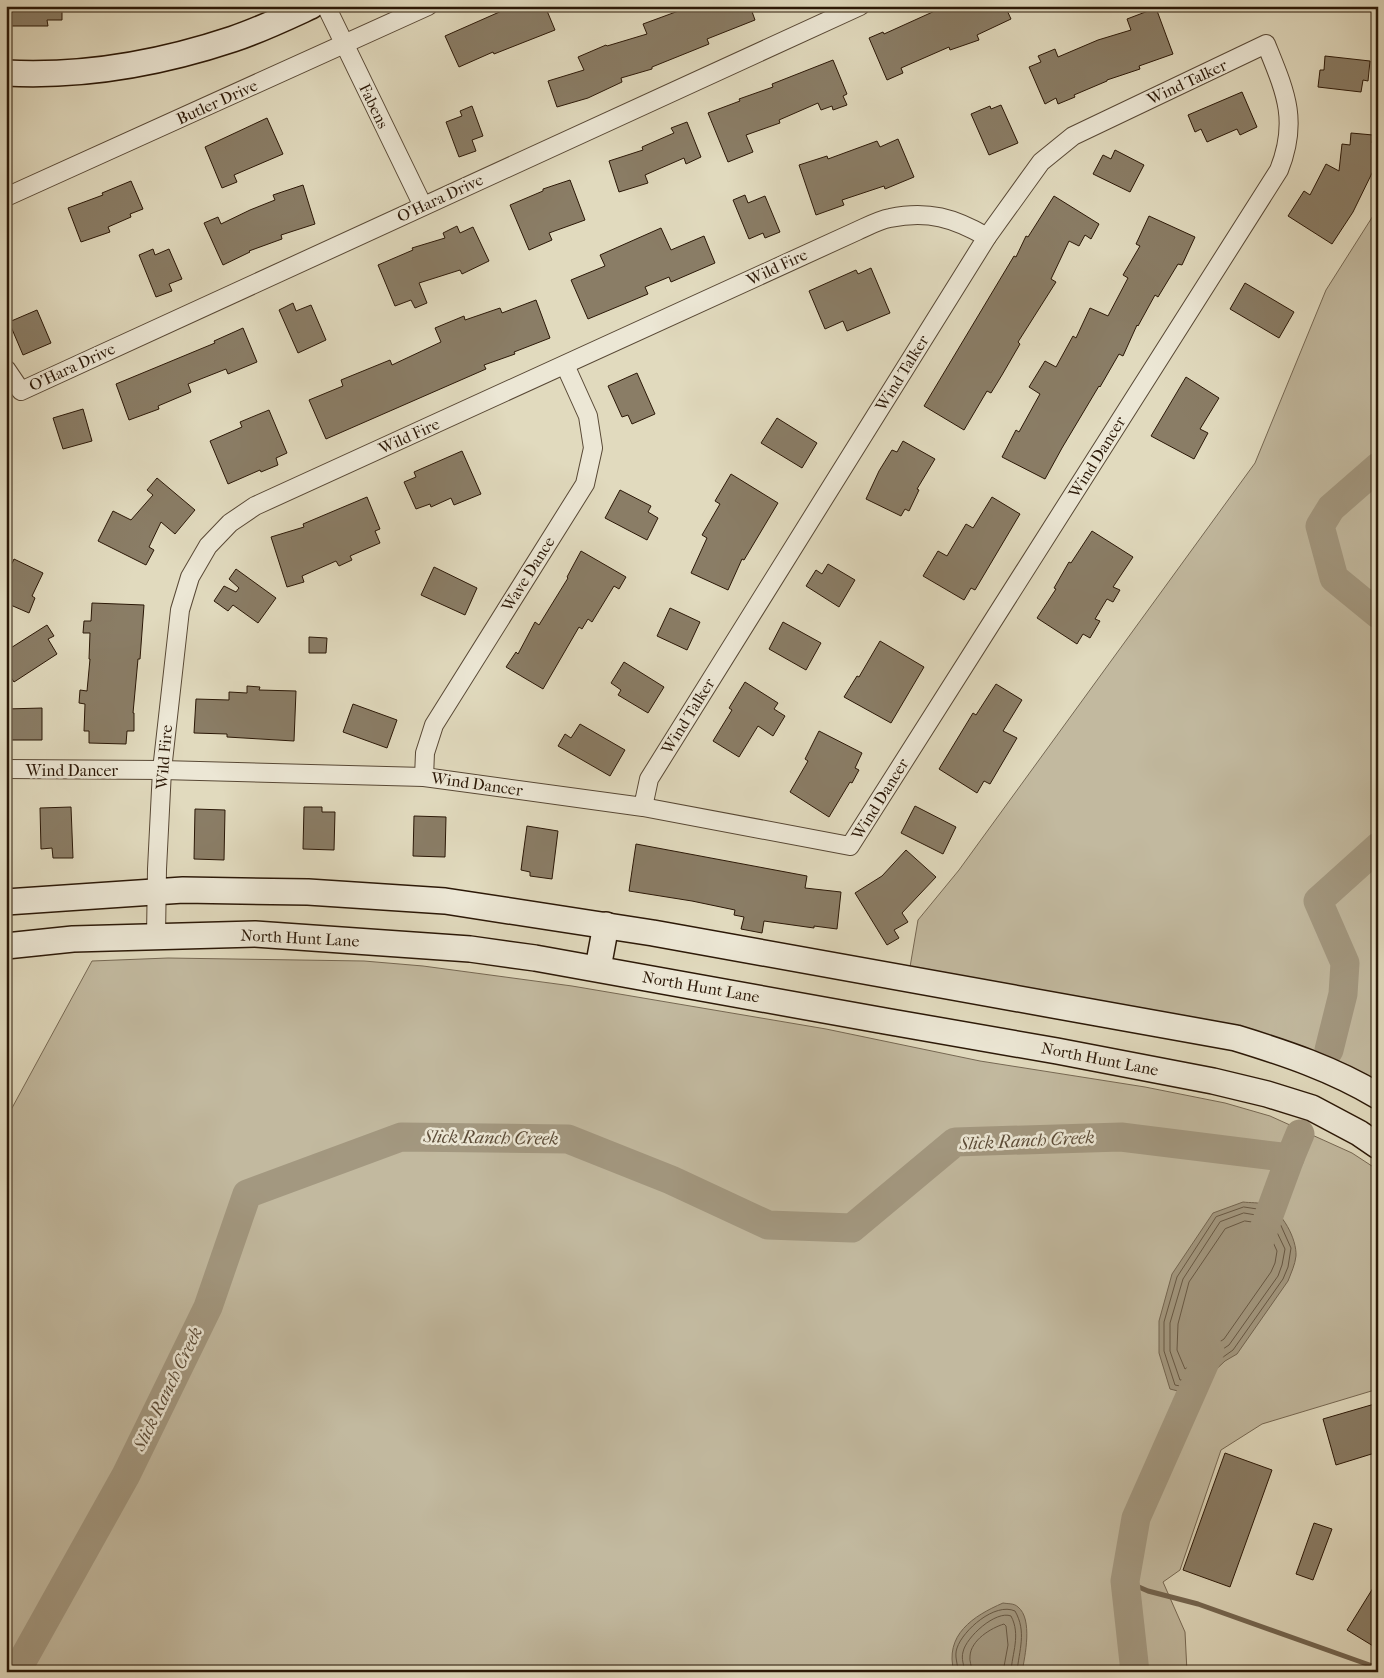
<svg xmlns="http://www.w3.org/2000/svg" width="1384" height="1678" viewBox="0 0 1384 1678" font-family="'IM FELL French Canon',serif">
	<rect width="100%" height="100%" fill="#e1dabe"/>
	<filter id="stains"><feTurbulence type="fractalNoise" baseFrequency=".004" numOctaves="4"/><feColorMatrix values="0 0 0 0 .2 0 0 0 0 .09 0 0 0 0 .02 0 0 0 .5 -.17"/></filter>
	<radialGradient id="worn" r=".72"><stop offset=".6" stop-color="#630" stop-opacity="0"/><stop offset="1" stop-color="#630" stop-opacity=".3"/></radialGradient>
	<g fill="#c2b99f" stroke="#766853">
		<polygon points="1378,208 1378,1084 1343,1064 1246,1028 910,967 918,920 959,870 1255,463 1326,290"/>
		<polygon points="168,958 364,961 423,966 572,986 826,1029 980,1061 1145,1087 1225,1103 1270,1116 1352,1153 1378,1170 1378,1389 1262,1424 1221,1450 1180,1570 1163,1582 1185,1632 1187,1672 6,1672 6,1119 92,961"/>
	</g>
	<g fill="#a39880" stroke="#736550">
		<path d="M1243,1202C1250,1203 1259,1202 1266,1205C1282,1211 1297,1239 1296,1256C1295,1265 1291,1273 1288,1281L1237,1354L1225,1361L1208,1377L1186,1393L1170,1389L1159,1353V1321L1172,1274L1213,1213Z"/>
		<path d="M1003,1603C1008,1604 1014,1603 1018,1607C1033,1619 1025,1656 1022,1672H954C944,1635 973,1616 1003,1603Z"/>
	</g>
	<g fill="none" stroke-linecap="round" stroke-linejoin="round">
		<g stroke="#675844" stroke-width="1">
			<path d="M1244,1207L1264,1210L1278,1219L1291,1248L1288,1267L1283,1279L1233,1350C1216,1361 1202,1375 1185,1387L1175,1385L1164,1351V1322L1177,1277L1216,1217Z"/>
			<polygon points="1244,1213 1262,1216 1273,1224 1285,1249 1282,1265 1278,1276 1229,1345 1217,1353 1201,1368 1184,1380 1180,1380 1170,1351 1170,1323 1183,1279 1220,1222"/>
			<polygon points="1245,1221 1259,1223 1267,1229 1277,1251 1275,1263 1271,1272 1224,1339 1212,1347 1196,1362 1185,1369 1177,1350 1178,1324 1189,1282 1225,1229"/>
			<path d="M958,1672C958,1664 954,1656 957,1648C963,1630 995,1602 1015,1611C1027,1632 1019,1650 1017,1672"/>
			<path d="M965,1672C964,1665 961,1659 963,1652C966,1637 996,1610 1011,1616C1021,1635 1012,1653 1011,1672"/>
			<path d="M972,1672C972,1666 969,1661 970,1656C971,1640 991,1628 1004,1624L1006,1626L1008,1645L1003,1672"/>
		</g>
		<polyline stroke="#736550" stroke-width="5" points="1125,1581 1148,1591 1198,1604 1378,1668"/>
		<g stroke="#a39880" stroke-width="29">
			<polyline points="1378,467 1331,508 1320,526 1334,578 1378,614"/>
			<polyline points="1329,1050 1343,994 1345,963 1318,901 1378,847"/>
			<polyline points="1258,1245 1290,1158"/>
			<polyline points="16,1672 126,1475 208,1307 247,1194 401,1137 568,1139 671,1180 768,1225 852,1228 955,1142 1121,1137 1290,1158 1300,1134"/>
			<polyline points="1135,1672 1125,1581 1136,1518 1210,1351"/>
		</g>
	</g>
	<g fill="#8a7d66" stroke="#2b1807">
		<polygon points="6,6 62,6 62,20 47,20 48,26 6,26"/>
		<polygon points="513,6 545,6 555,30 494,54 493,52 459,67 445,36"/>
		<polygon points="692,6 750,6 755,20 707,39 709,44 652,67 652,69 621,78 622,82 588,98 557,107 548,81 584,70 578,57 606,45 607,46 647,34 643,24"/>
		<polygon points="935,6 1005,6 1011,19 977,35 979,40 950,50 949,47 901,68 903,73 887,80 869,38 883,32 884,34 937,10"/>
		<polygon points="1156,8 1173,54 1139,66 1140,69 1107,80 1107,81 1074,95 1075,97 1058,104 1056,98 1045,104 1029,67 1041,62 1038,56 1055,49 1058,57 1098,40 1131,30 1127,19"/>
		<polygon points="1325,56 1370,61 1368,81 1363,80 1361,92 1318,87 1320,70 1324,70"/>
		<polygon points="833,60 847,94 843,96 847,105 833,110 832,106 821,110 818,103 779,120 780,123 746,135 753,152 728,162 708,113 740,101 739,99 773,87 772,84"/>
		<polygon points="1242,92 1257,127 1240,135 1237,129 1207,142 1201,129 1195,132 1188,115"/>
		<polygon points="1001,105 1018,143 989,155 971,114 990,106 991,109"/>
		<polygon points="472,106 483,136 472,140 476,151 459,157 446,122 462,116 460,111"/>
		<polygon points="267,118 283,154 234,175 237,182 222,188 205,147"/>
		<polygon points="687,122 701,157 686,164 684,158 645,175 648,183 619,192 609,161 643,150 642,147 674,133 671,128"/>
		<polygon points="1351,133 1373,135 1372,143 1378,144 1378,167 1375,167 1353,212 1332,244 1288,216 1304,191 1310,195 1326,164 1339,171 1342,144 1350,145"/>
		<polygon points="898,139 914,177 885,189 884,186 842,200 844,205 816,215 799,165 827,156 828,159 877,141 880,147"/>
		<polygon points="1115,150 1144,165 1130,192 1093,174 1103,155 1111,159"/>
		<polygon points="570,180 585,220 549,233 552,240 529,250 510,205 543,191 543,189"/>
		<polygon points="131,181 143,209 130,214 131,217 108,227 110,232 81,242 68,208 103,195 102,193"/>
		<polygon points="303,185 315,224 281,235 282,239 249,251 250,252 223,265 204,223 218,217 221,224 250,210 275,200 273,195"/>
		<polygon points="745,195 748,203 765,196 780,232 765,238 763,233 749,239 733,200"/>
		<polygon points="1054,196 1099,224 1091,239 1085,235 1079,246 1069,241 1051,279 1056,282 1018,342 1020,344 1002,375 991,393 987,391 964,430 924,406 1014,256 1016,257 1026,236 1028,237"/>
		<polygon points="1149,216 1195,237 1182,265 1178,264 1158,297 1155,295 1138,326 1137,325 1123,356 1119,354 1100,387 1099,386 1062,448 1045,479 1002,457 1016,430 1019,432 1040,394 1029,387 1045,361 1056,367 1073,336 1076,338 1090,308 1108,316 1128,278 1123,275 1140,246 1136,244"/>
		<polygon points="457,226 460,233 473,227 489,261 462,274 460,270 419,283 427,303 415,308 411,300 395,306 378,265 413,250 412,248 445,238 443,233"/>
		<polygon points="661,228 671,250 704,236 715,263 671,282 669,277 645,287 648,294 588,319 571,280 605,266 600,255"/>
		<polygon points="153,249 155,255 169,249 182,279 169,284 172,291 156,297 139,255"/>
		<polygon points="871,268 890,313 847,331 843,321 825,329 809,291 856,270 858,274"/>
		<polygon points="1245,283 1294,312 1279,338 1230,309"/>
		<polygon points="536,300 550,338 514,352 515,354 484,365 486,369 326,439 309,400 343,386 341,380 390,360 392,365 441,342 435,328 464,316 465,320 500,308 502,313"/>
		<polygon points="293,303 296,311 311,305 326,340 298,353 279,310"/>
		<polygon points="37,310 51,343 23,355 9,322"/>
		<polygon points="243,328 257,362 228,374 226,369 188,384 191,392 158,406 159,409 129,420 116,384 215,343 214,341"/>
		<polygon points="637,373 655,414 632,424 628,415 622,417 608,386"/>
		<polygon points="1186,377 1219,398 1200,429 1208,433 1194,459 1151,436"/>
		<polygon points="83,409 92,441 63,449 53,418"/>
		<polygon points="269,410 287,453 276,458 278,465 261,472 260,470 228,484 210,441 242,427 240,422"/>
		<polygon points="777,418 817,443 802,468 761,443"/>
		<polygon points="903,441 935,459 917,489 919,490 909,511 905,509 901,516 866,499 879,471 892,450 897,452"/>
		<polygon points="462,451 481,494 454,505 451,498 431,507 430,504 416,509 404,482 416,477 414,472"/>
		<polygon points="731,474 778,503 744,560 742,559 728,590 691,573 707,538 702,535 720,504 715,501"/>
		<polygon points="157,478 195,510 175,534 161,522 149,547 154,550 146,565 98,541 113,511 131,520 153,495 147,490"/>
		<polygon points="620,490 651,506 648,512 658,518 647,540 605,518"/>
		<polygon points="367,497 380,529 375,531 380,543 350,556 352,560 339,566 336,561 302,576 304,582 287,587 271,537 304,527 303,524"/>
		<polygon points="992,497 1020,514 975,590 971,588 964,600 923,576 938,551 947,556 966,524 973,528"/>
		<polygon points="1092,531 1133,557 1113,587 1120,590 1113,602 1107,599 1095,619 1100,621 1090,638 1083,634 1077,644 1037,618 1056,589 1054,588 1069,562 1071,563"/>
		<polygon points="581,551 626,577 619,589 614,586 592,622 588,619 582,629 579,627 543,689 506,667 516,652 518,654 535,622 539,625 568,578 567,577"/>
		<polygon points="14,559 43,573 32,596 35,598 29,613 6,603 6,576"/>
		<polygon points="828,564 855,580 839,607 806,586 816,570 822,574"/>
		<polygon points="434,567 477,588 465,615 421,595"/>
		<polygon points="236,569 276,598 258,623 233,605 228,611 214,601 224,586 236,592 239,588 229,579"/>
		<polygon points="92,603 144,605 140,659 138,659 133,713 134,713 134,731 127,731 126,744 89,743 89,731 84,731 85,704 79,703 80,690 87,691 90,659 89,659 90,633 83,633 84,621 91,621"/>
		<polygon points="670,608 700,622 687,650 657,636"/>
		<polygon points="783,622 821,643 806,670 769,649"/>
		<polygon points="47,625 54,636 48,639 57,654 14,682 6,670 6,651"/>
		<polygon points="309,637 327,638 326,653 309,653"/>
		<polygon points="880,641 924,667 891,723 844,697 857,676 859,677"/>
		<polygon points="624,662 664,687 648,713 618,695 621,690 611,683"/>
		<polygon points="745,682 778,703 774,709 785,716 773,736 758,726 739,757 713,741 732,710 729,708"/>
		<polygon points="996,684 1022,700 1003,731 1017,738 990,784 984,781 977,793 939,769 973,713 976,715"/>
		<polygon points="247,686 260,687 259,690 296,691 294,741 227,737 227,734 194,733 196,699 229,700 229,692 247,693"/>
		<polygon points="353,704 397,720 387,748 343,732"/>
		<polygon points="42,708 42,740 6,740 6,709"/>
		<polygon points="580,724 625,750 610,776 558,746 565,734 571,738"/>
		<polygon points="819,731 862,753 855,768 859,770 852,783 850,782 829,817 790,792 808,761 805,759"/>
		<polygon points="915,806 956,827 943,854 901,833"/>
		<polygon points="71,807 73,858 53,858 52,848 41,849 40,808"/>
		<polygon points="304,807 322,807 322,812 335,812 334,850 303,849"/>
		<polygon points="195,809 225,810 224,860 194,859"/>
		<polygon points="414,816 446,817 445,857 413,856"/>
		<polygon points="527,826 558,831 552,879 530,876 530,872 521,870"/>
		<polygon points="636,844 807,876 805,888 841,892 837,929 814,926 814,928 764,921 762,933 741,929 744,917 734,915 735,910 692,901 629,891"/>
		<polygon points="906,850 936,877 902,913 908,922 894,930 899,938 887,945 855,893 882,876"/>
		<polygon points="1378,1403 1378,1452 1336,1465 1323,1419"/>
		<polygon points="1225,1453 1272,1470 1230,1587 1183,1570"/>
		<polygon points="1314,1523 1332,1529 1313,1580 1296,1574"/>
		<polygon points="1378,1580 1378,1649 1347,1630"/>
	</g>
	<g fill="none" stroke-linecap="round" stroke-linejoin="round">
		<defs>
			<g id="street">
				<polyline points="326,6 423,206"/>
				<polyline points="6,197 428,6"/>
				<polyline points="6,369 21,391 860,6"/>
				<path d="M6,769L162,770L424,777L643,807L850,846L1279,170C1299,120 1285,91 1266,44L1073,136L1041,162L987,237L649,779L643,807"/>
				<polyline points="424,777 425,753 434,725 585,484 593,448 588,416 565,365"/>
				<path d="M156,937L157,869L162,770L180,610L190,577L208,546L230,523L255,506L857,231C868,226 879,220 890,218C928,210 954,218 987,237"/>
			</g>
			<g id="secondary">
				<path d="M6,73C83,77 161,63 233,39C260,30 285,18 311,6"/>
				<path d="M6,902L183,890L308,892L445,901L653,933L1236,1038C1285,1053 1333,1069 1378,1096"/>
				<polyline points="6,946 73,939 255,934 470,949 535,958 885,1021 1057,1051 1213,1081 1267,1094 1312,1108 1359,1133 1378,1146"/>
				<polyline points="598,968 606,925"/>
			</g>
		</defs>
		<use href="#street" stroke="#584835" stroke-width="20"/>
		<use href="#secondary" stroke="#2b1807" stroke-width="28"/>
		<use href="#street" stroke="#ece7d5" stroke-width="18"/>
		<use href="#secondary" stroke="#ece7d5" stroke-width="25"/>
	</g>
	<g text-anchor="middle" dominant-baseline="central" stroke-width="5" stroke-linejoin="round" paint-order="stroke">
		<g font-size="16" fill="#2b1807" stroke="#ece7d5">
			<text transform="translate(1187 82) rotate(-25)">Wind Talker</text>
			<text transform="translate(217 102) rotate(-24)">Butler Drive</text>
			<text transform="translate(374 106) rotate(64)">Fabens</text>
			<text transform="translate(440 198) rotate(-25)">O'Hara Drive</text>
			<text transform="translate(777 267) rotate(-25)">Wild Fire</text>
			<text transform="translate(72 367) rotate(-25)">O'Hara Drive</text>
			<text transform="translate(902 373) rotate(-58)">Wind Talker</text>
			<text transform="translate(409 436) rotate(-24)">Wild Fire</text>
			<text transform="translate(1097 457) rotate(-58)">Wind Dancer</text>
			<text transform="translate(528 574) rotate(-58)">Wave Dance</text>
			<text transform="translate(688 716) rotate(-58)">Wind Talker</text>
			<text transform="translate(164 757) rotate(-85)">Wild Fire</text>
			<text x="72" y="770">Wind Dancer</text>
			<text transform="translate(477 784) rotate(8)">Wind Dancer</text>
			<text transform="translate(880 799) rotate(-58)">Wind Dancer</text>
			<text transform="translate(300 938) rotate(3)">North Hunt Lane</text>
			<text transform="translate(701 987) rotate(10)">North Hunt Lane</text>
			<text transform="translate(1100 1059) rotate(11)">North Hunt Lane</text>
		</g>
		<g font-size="18" font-style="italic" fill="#5b4b37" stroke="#ece7d5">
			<text transform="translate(491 1138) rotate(1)">Slick Ranch Creek</text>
			<text transform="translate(1027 1141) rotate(-3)">Slick Ranch Creek</text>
			<text transform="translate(168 1389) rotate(-64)">Slick Ranch Creek</text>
		</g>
	</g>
	<rect width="1384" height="1678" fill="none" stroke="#e1dabe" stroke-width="25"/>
	<rect x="8" y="8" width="1369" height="1663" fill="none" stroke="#2b1807" stroke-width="2.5"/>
	<rect x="12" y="12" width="1359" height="1653" fill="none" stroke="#2b1807"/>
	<rect width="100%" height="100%" filter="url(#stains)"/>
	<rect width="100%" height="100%" fill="url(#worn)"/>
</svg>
